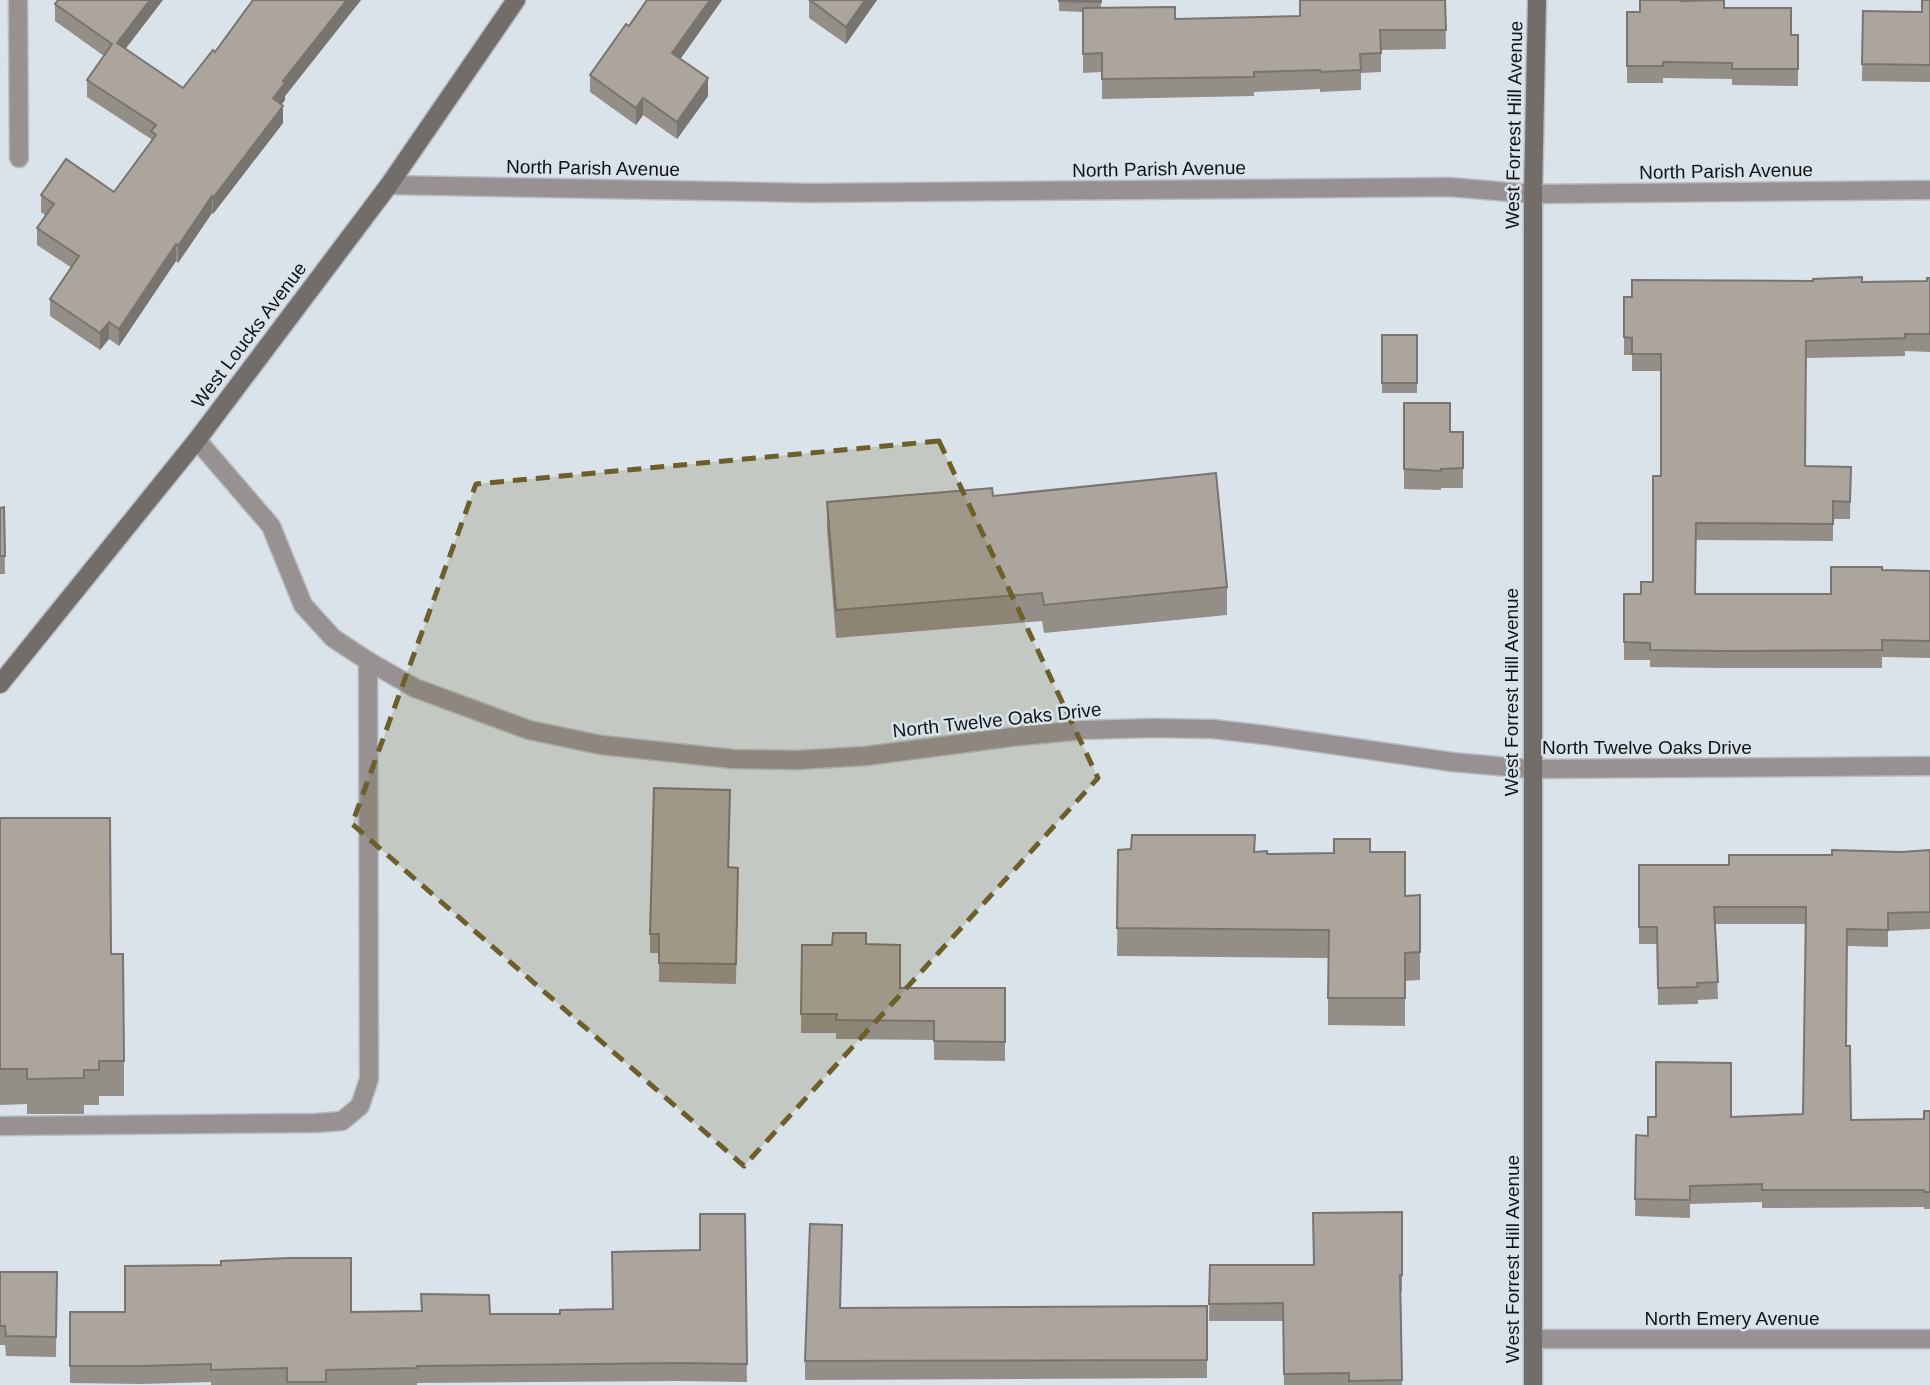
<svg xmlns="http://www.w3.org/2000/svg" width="1930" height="1385" viewBox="0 0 1930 1385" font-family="Helvetica,sans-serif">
	<rect width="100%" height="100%" fill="#dae3e9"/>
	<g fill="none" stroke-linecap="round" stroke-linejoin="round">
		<defs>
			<g id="lane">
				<polyline points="18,0 19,158"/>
				<polyline points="0,1126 316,1123 342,1121 360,1106 369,1079 368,661"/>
			</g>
			<g id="street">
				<polyline points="389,185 812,193 1449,187 1533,194 1930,190"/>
				<polyline points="197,440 271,526 303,605 333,638 368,661 415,688 529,730 601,745 733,759 797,760 866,756 1020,736 1083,730 1152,728 1213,729 1265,735 1452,762 1532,769 1930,766"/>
				<polyline points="1533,1339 1930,1339"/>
			</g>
			<g id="secondary">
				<polyline points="0,684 197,440 389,185 516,0"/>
				<polyline points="1533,1385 1533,194 1537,0"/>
			</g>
		</defs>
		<use href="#lane" stroke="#b6bec3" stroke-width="21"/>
		<use href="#street" stroke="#b6bec3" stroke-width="21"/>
		<use href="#secondary" stroke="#b6bec3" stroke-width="21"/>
		<use href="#lane" stroke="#979291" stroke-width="18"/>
		<use href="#street" stroke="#979291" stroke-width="18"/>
		<use href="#secondary" stroke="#736d6a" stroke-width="18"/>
	</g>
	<g fill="#948e88">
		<polygon points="252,0 361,0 285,96 285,100 281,105 283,123 213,214 212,213 178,263 176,261 119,346 109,339 100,350 50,316 50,299 72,268 37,245 37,228 46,216 41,212 41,195 114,192 151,141 151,139 87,97 87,80 104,56 55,21 55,4 125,49 183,88 215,52 252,2"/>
		<polygon points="647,0 722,0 680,59 708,96 677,139 643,115 636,125 590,92 590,75 629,26"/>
		<polygon points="808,0 877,0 846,44 809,18 809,1"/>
		<polygon points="1059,0 1101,0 1101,8 1175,19 1300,16 1299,0 1445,0 1446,49 1381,50 1381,72 1361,73 1361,90 1320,92 1320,89 1254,92 1254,96 1102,99 1102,72 1083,73 1083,12 1059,11"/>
		<polygon points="1930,0 1930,82 1862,81 1863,11 1922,12"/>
		<polygon points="1681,1 1724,8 1791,35 1798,35 1798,86 1732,85 1732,79 1663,78 1663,83 1627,83 1627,12 1639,12"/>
		<polygon points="1930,278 1930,352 1905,351 1905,356 1806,358 1805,466 1851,467 1850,519 1833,519 1833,541 1696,540 1696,594 1831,594 1882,570 1930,571 1930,658 1882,657 1882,668 1722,668 1650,667 1650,660 1624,660 1624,594 1641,594 1653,582 1661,476 1661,371 1632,371 1632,355 1624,355 1624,297 1862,282 1927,281"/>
		<rect x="1382" y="335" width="35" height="58"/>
		<polygon points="1404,403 1450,432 1463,432 1463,488 1441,488 1441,490 1404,489"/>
		<polygon points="993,496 1227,587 1227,615 1044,633 1042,621 836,638 827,530 827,502"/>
		<polygon points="4,507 5,574 0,574 0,508"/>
		<polygon points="730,810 728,867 738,868 736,984 659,982 659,953 650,953 650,934"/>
		<polygon points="0,818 111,954 124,1061 124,1096 99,1096 99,1105 84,1105 84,1114 27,1114 27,1104 0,1105"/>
		<polygon points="1118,850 1255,852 1267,854 1370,852 1405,896 1420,923 1420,980 1405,981 1405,1026 1328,1025 1328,958 1117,956"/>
		<polygon points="1930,850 1930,929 1888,931 1888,947 1847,946 1846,1046 1851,1120 1924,1119 1930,1111 1930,1209 1924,1209 1924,1207 1762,1208 1762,1202 1690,1204 1690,1218 1635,1216 1636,1135 1648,1136 1731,1117 1803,1114 1806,924 1715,924 1718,999 1698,1000 1698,1004 1658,1005 1657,944 1639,944 1639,865 1729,865 1832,855"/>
		<polygon points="866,944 900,988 1005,988 1005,1061 934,1060 934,1040 836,1039 836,1033 801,1033 802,945"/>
		<polygon points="1402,1212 1402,1292 1401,1292 1402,1385 1284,1385 1283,1321 1209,1321 1210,1265 1313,1265"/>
		<polygon points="745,1214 747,1382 679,1381 417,1383 417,1385 211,1385 211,1382 141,1384 70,1383 70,1312 351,1312 490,1314 560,1314 613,1309 700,1250"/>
		<polygon points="0,1272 57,1272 56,1357 6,1356 5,1345 0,1345"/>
		<polygon points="1207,1306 1207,1378 805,1380 805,1361 841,1308"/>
	</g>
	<g fill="#78746f">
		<polygon points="150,0 163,0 117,60 117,43"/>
		<polygon points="347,0 361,0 285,96 285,100 273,115 273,98 283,81"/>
		<polygon points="710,0 722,0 672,71 672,53"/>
		<polygon points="865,0 877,0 846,44 846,27"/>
		<polygon points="708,78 708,96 677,139 677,122"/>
		<polygon points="643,98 643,115 636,125 636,108"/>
		<polygon points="283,106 283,123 213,214 213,198"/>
		<polygon points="212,196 212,213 178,263 178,246"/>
		<polygon points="176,244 176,261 119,346 119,329"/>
		<polygon points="109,322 109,339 100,350 100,333"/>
	</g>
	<g fill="#aca59e" stroke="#78746f" stroke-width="2">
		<polygon points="58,0 150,0 117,43 183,88 213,50 215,52 253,0 347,0 283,81 285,83 273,98 283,106 213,198 212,196 178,246 176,244 119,329 109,322 100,333 50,299 79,256 37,228 54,204 41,195 66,159 114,192 156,135 151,131 156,125 87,80 112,44 55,4"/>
		<polygon points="647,0 710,0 672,53 708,78 677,122 643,98 636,108 590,75 626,24 629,26"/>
		<polygon points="810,0 865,0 846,27"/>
		<polygon points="1059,0 1101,0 1101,2 1059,1"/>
		<polygon points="1300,0 1445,0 1446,30 1380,30 1381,53 1360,54 1361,70 1320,72 1320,70 1254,72 1254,77 1102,79 1102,53 1083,54 1083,8 1175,7 1175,19 1300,16"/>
		<polygon points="1640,0 1681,0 1681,1 1724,0 1724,8 1791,8 1791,35 1798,35 1798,69 1732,69 1732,63 1663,62 1663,66 1627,66 1627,12 1640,12"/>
		<polygon points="1922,0 1930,0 1930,65 1862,64 1863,11 1922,12"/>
		<polygon points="1862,277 1862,282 1927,281 1927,278 1930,278 1930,334 1905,334 1905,338 1806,341 1805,466 1851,467 1850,502 1833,501 1833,524 1696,523 1695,594 1831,594 1831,567 1882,567 1882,570 1930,571 1930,641 1882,640 1882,650 1722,651 1650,650 1650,643 1624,642 1624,594 1641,594 1641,582 1653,582 1653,476 1661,476 1661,354 1632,354 1632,338 1624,337 1624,297 1632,297 1632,280 1813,281 1813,279"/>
		<rect x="1382" y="335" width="35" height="48"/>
		<polygon points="1404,403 1450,403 1450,432 1463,432 1463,468 1441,469 1441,471 1404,469"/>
		<polygon points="1216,473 1227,587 1044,605 1042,593 836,610 827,502 992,488 993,496"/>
		<polygon points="4,507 5,556 0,556 0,508"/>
		<polygon points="654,788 730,790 728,867 738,868 736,964 659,963 659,934 650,934"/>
		<polygon points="0,818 110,818 111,954 123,954 124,1061 99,1061 99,1070 84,1070 84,1078 27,1079 27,1069 0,1069"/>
		<polygon points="1132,835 1255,835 1254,852 1267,851 1267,854 1334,853 1334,839 1370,839 1370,852 1405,852 1405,896 1420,895 1420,952 1405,953 1405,998 1328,998 1329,930 1117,928 1118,850 1131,849"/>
		<polygon points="1832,850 1901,852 1930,850 1930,912 1888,913 1888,930 1847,929 1846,1046 1850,1046 1851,1120 1924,1119 1924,1111 1930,1111 1930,1192 1924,1192 1924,1190 1762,1190 1762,1184 1690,1186 1690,1200 1635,1199 1636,1135 1648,1136 1648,1117 1656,1117 1656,1062 1731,1063 1731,1117 1803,1114 1806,907 1714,907 1718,982 1697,983 1698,987 1658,988 1657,927 1639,927 1639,865 1729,865 1729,855 1832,855"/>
		<polygon points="833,933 866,933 866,944 900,945 900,988 1005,988 1005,1042 934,1041 934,1021 836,1020 837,1014 801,1014 802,945 832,945"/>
		<polygon points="1402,1212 1402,1275 1400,1275 1402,1380 1349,1381 1349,1373 1284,1374 1283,1303 1209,1304 1210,1265 1314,1265 1313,1213"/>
		<polygon points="700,1214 745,1214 747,1364 679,1363 417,1366 417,1368 326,1370 326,1382 287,1382 287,1368 211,1370 211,1364 141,1366 70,1366 70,1312 125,1312 125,1266 221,1265 221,1261 289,1258 351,1258 351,1312 422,1311 421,1294 489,1295 490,1314 560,1314 560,1310 613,1309 612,1252 700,1250"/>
		<polygon points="810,1224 842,1225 840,1308 1207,1306 1207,1360 805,1361"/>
		<polygon points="0,1272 57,1272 56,1337 6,1336 5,1326 0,1326"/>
	</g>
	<path fill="#6c5f2c" fill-opacity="0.2" stroke="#6c5f2c" stroke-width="5" stroke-dasharray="14 9" stroke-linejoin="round" d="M939,441L1098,778L744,1166L352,824L476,484Z"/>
	<g text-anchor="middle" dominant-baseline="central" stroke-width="5" stroke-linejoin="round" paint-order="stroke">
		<g font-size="19" fill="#111417" stroke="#dae3e9">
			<text transform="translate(1514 125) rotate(-89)">West Forrest Hill Avenue</text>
			<text transform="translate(593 168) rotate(1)">North Parish Avenue</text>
			<text transform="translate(1159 169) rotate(-1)">North Parish Avenue</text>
			<text transform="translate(1726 171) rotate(-1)">North Parish Avenue</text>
			<text transform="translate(249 335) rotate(-53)">West Loucks Avenue</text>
			<text transform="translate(1511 692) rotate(-90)">West Forrest Hill Avenue</text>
			<text transform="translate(997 720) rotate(-6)">North Twelve Oaks Drive</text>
			<text x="1647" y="747">North Twelve Oaks Drive</text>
			<text transform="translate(1512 1259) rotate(-90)">West Forrest Hill Avenue</text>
			<text x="1732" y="1318">North Emery Avenue</text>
		</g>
	</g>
</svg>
